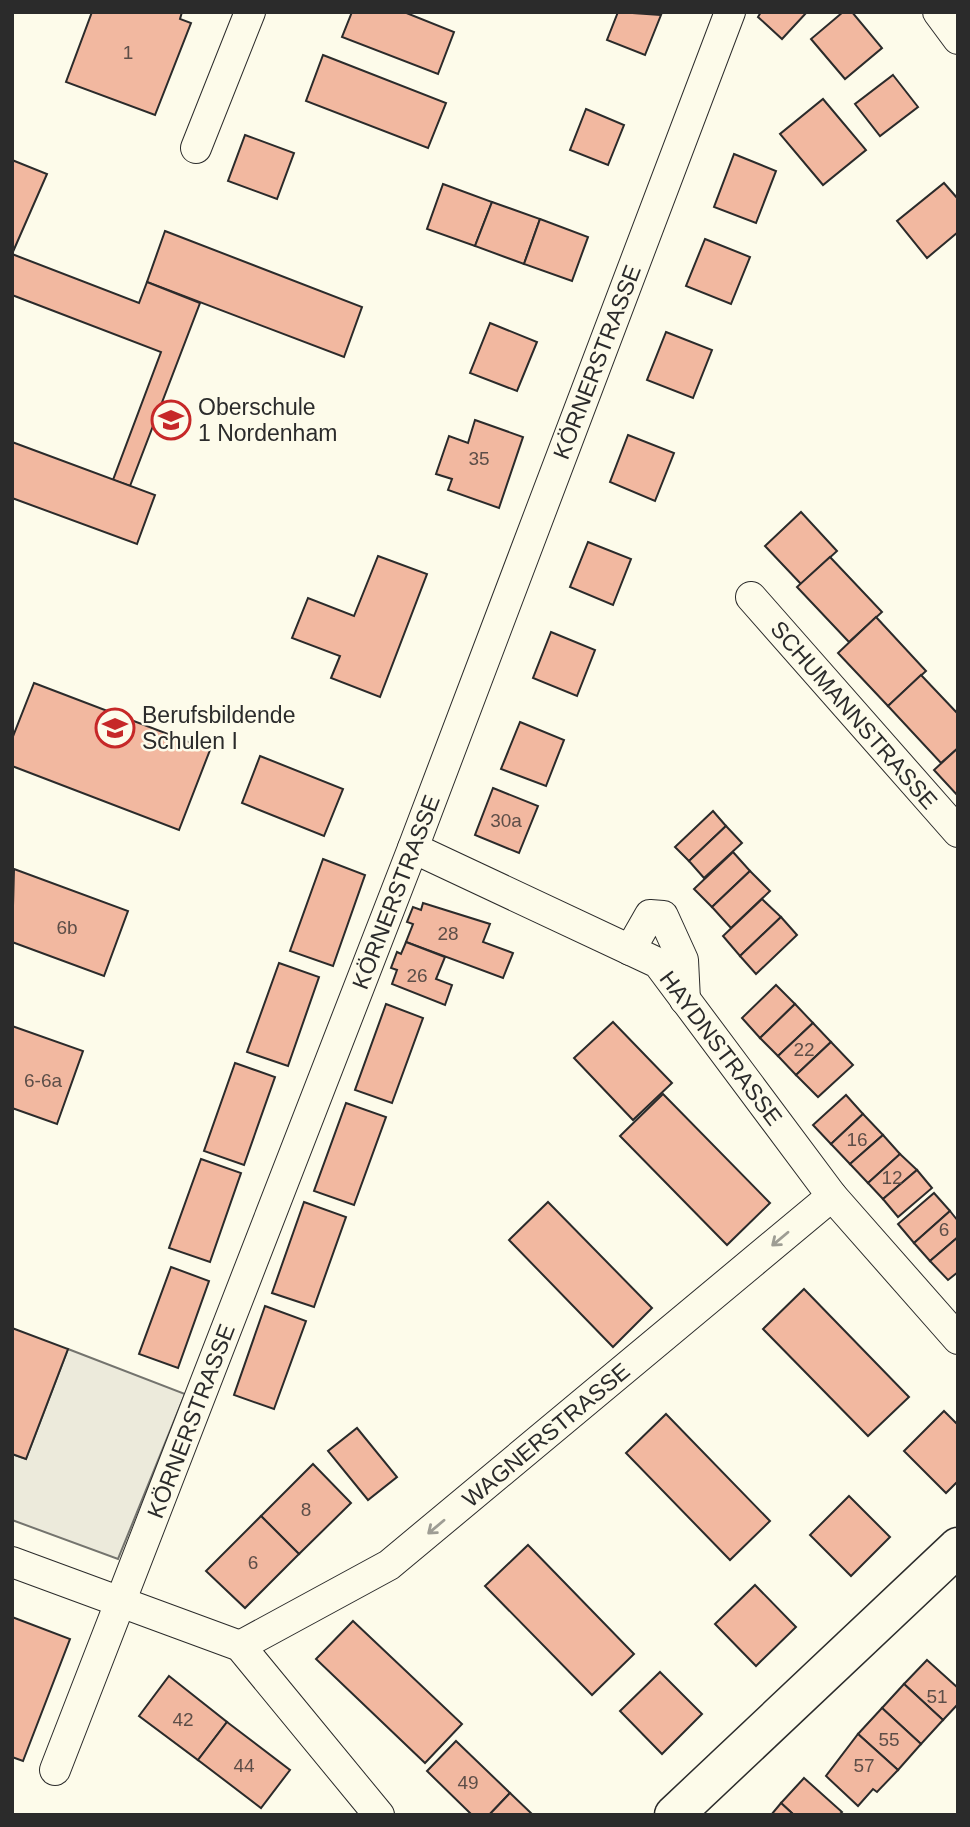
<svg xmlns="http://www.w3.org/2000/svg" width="970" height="1827" viewBox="0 0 970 1827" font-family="Arial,sans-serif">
	<rect width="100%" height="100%" fill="#fdfbea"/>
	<polygon fill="#eceadb" stroke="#74746e" stroke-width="2" points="68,1349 185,1394 118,1559 12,1520 12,1454 26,1459"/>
	<g fill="#f2b8a0" stroke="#2b2b2b" stroke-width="2">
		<polygon points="92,12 182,12 180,19 191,23 155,115 66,82"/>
		<polygon points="352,12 404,12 454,32 438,74 342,37"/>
		<polygon points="618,12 661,15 645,55 607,40"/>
		<polygon points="761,12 807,12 782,39 758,17"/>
		<polygon points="843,12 852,12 882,48 845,79 811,39"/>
		<polygon points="323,55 446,103 428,148 306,101"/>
		<polygon points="893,75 918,107 880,136 855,104"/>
		<polygon points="823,99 866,150 823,185 780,134"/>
		<polygon points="586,109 624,125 608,165 570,150"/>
		<polygon points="245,135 294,153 277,199 228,181"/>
		<polygon points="734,154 776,171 756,223 714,207"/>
		<polygon points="12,160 47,174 12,254"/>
		<polygon points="944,183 958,199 958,232 927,258 897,221"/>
		<polygon points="443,184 492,202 475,246 427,229"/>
		<polygon points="492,202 540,219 524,264 475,246"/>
		<polygon points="540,219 588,237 572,281 524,264"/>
		<polygon points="165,231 362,307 344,357 147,282"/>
		<polygon points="705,239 750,257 731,304 686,286"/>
		<polygon points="12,254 139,303 147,282 200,303 130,486 113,480 161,352 12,295"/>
		<polygon points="490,323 537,342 517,391 470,373"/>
		<polygon points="666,332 712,350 693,398 647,380"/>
		<polygon points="475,420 523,437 499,508 448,490 452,479 436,474 449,436 468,443"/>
		<polygon points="628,435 674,453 655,501 610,482"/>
		<polygon points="12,442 155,495 137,544 12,498"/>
		<polygon points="801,512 837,551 801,584 765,546"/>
		<polygon points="588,542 631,559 613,605 570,587"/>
		<polygon points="378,556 427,574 380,697 331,678 340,656 292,638 308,598 354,616"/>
		<polygon points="830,557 882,612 849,642 797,587"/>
		<polygon points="876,617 926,671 888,706 838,653"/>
		<polygon points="551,632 595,650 577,696 533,678"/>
		<polygon points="921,675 958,714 958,748 941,763 888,706"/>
		<polygon points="34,683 210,750 179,830 12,766 12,739"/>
		<polygon points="520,722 564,740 546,786 501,769"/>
		<polygon points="958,748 958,796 934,770"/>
		<polygon points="260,756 343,789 324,836 242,803"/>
		<polygon points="493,788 538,806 519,853 475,835"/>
		<polygon points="713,811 726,826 689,861 675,847"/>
		<polygon points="726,826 742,843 704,878 689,861"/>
		<polygon points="733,852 750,871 712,907 694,889"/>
		<polygon points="323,859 365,875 333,966 290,951"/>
		<polygon points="14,869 128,911 104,976 12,942"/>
		<polygon points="750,871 770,891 731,928 712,907"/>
		<polygon points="762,899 781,917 740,956 723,936"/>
		<polygon points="423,903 490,924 483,942 513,953 503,978 406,942 413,924 407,922 413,907 421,910"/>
		<polygon points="781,917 797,935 756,974 740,956"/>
		<polygon points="406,942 445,957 436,979 452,985 445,1005 392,984 397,970 391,968 397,952 401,954"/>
		<polygon points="279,963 319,977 288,1066 247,1052"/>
		<polygon points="776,985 795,1004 760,1038 742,1018"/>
		<polygon points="386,1004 423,1018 392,1103 355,1090"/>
		<polygon points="795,1004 813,1023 778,1056 760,1038"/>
		<polygon points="613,1022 672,1083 633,1120 574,1058"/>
		<polygon points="813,1023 831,1042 796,1075 778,1056"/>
		<polygon points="12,1026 83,1051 57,1124 12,1108"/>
		<polygon points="831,1042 853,1065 818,1097 796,1075"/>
		<polygon points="235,1063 275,1077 244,1165 204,1151"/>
		<polygon points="663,1094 770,1203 727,1245 620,1136"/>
		<polygon points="846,1095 863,1114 831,1144 813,1125"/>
		<polygon points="346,1103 386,1117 354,1205 314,1191"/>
		<polygon points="863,1114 883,1135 850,1164 831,1144"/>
		<polygon points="883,1135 900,1154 868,1183 850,1164"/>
		<polygon points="900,1154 917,1170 883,1199 868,1183"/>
		<polygon points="201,1159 241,1173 210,1262 169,1248"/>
		<polygon points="917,1170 932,1188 898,1217 883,1199"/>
		<polygon points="934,1193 950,1211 914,1243 898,1224"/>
		<polygon points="304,1202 346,1217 314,1307 272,1293"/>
		<polygon points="548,1202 652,1308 613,1347 509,1240"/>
		<polygon points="950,1211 958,1221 958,1237 930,1261 914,1243"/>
		<polygon points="958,1237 958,1272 948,1280 930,1261"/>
		<polygon points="171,1267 209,1281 178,1368 139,1354"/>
		<polygon points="804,1289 909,1397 868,1436 763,1329"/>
		<polygon points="265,1306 306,1321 274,1409 234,1395"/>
		<polygon points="12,1328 68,1349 26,1459 12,1454"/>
		<polygon points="944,1411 958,1425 958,1481 946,1493 904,1451"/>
		<polygon points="666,1414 770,1521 730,1560 626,1453"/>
		<polygon points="357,1428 397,1477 368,1500 328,1451"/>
		<polygon points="313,1464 351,1503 299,1554 261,1516"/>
		<polygon points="849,1496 890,1537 851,1576 810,1535"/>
		<polygon points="261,1516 299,1554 245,1608 206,1571"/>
		<polygon points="528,1545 634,1654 592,1695 485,1586"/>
		<polygon points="755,1585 796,1627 756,1666 715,1624"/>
		<polygon points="12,1617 70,1639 23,1761 12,1757"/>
		<polygon points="353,1621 462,1724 425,1763 316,1659"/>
		<polygon points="927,1660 958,1688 958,1704 943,1720 904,1684"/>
		<polygon points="660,1672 702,1714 662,1754 620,1711"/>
		<polygon points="169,1676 227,1722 198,1760 139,1716"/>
		<polygon points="904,1684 943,1720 921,1744 882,1708"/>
		<polygon points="882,1708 921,1744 898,1770 858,1734"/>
		<polygon points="227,1722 290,1770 261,1808 198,1760"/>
		<polygon points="858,1734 898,1770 877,1792 873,1789 858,1806 826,1776"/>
		<polygon points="456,1741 510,1793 489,1815 472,1815 427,1771"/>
		<polygon points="804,1778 842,1812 839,1815 794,1815 781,1803"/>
		<polygon points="510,1793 533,1815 489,1815"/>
		<polygon points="781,1803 794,1815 771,1815"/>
	</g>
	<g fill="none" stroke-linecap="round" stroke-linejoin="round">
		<defs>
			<g id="street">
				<polyline points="938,12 958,39"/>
				<polyline points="196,148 250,12"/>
				<polyline points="751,597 958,832"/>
				<polyline points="413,848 658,963 832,1196 958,1339"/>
				<polyline points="630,950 650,915 663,916 683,960 685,1000"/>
				<polyline points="12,1562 240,1646 379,1815"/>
				<polyline points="240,1646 389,1565 832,1196"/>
				<polyline points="55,1770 413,848 730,12"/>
			</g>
			<polyline id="secondary" points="674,1815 958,1547"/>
		</defs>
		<use href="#street" stroke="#2b2b2b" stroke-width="32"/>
		<use href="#secondary" stroke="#2b2b2b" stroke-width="41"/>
		<use href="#street" stroke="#fdfbea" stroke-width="30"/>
		<use href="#secondary" stroke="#fdfbea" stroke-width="38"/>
	</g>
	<defs><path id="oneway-shaft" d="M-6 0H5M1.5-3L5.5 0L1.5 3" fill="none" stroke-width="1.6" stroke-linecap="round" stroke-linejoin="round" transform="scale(1.75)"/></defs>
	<g stroke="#9e9d94">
		<use href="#oneway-shaft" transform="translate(780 1239) rotate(140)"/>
		<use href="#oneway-shaft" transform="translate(436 1527) rotate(140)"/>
	</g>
	<defs>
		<symbol id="school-ring" viewBox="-11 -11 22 22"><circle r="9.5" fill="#fdfbea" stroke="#c62828" stroke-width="1.5"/><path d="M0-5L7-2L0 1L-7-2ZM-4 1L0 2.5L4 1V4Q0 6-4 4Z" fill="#c62828"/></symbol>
	</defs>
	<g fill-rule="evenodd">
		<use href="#school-ring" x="149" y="398" width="44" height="44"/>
		<use href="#school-ring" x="93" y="706" width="44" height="44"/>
	</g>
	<g text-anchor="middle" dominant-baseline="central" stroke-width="5" stroke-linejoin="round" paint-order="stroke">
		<g font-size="19" fill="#5d4e48">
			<text x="128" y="52">1</text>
			<text x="479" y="458">35</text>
			<text x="506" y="820">30a</text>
			<text x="67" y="927">6b</text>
			<text x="448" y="933">28</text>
			<text x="417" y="975">26</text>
			<text x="804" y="1049">22</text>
			<text x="43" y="1080">6-6a</text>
			<text x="857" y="1139">16</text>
			<text x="892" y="1177">12</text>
			<text x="944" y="1229">6</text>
			<text x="306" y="1509">8</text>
			<text x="253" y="1562">6</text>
			<text x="937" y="1696">51</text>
			<text x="183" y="1719">42</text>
			<text x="889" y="1739">55</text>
			<text x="244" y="1765">44</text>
			<text x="864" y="1765">57</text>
			<text x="468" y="1782">49</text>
		</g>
		<g font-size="23" fill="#2b2b2b" stroke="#fdfbea">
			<text transform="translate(597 362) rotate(-69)">KÖRNERSTRASSE</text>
			<text transform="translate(854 715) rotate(49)">SCHUMANNSTRASSE</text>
			<text transform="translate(396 892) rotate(-69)">KÖRNERSTRASSE</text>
			<text transform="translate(721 1048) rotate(53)">HAYDNSTRASSE</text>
			<text transform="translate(191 1421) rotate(-69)">KÖRNERSTRASSE</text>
			<text transform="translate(546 1435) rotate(-40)">WAGNERSTRASSE</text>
		</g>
		<g font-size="23" fill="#2b2b2b" stroke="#fdfbea" text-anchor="start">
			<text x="198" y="407">Oberschule<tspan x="198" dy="26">1 Nordenham</tspan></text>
			<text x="142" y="715">Berufsbildende<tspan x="142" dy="26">Schulen I</tspan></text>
		</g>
	</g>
	<rect width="970" height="1827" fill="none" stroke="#2b2b2b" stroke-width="28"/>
</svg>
